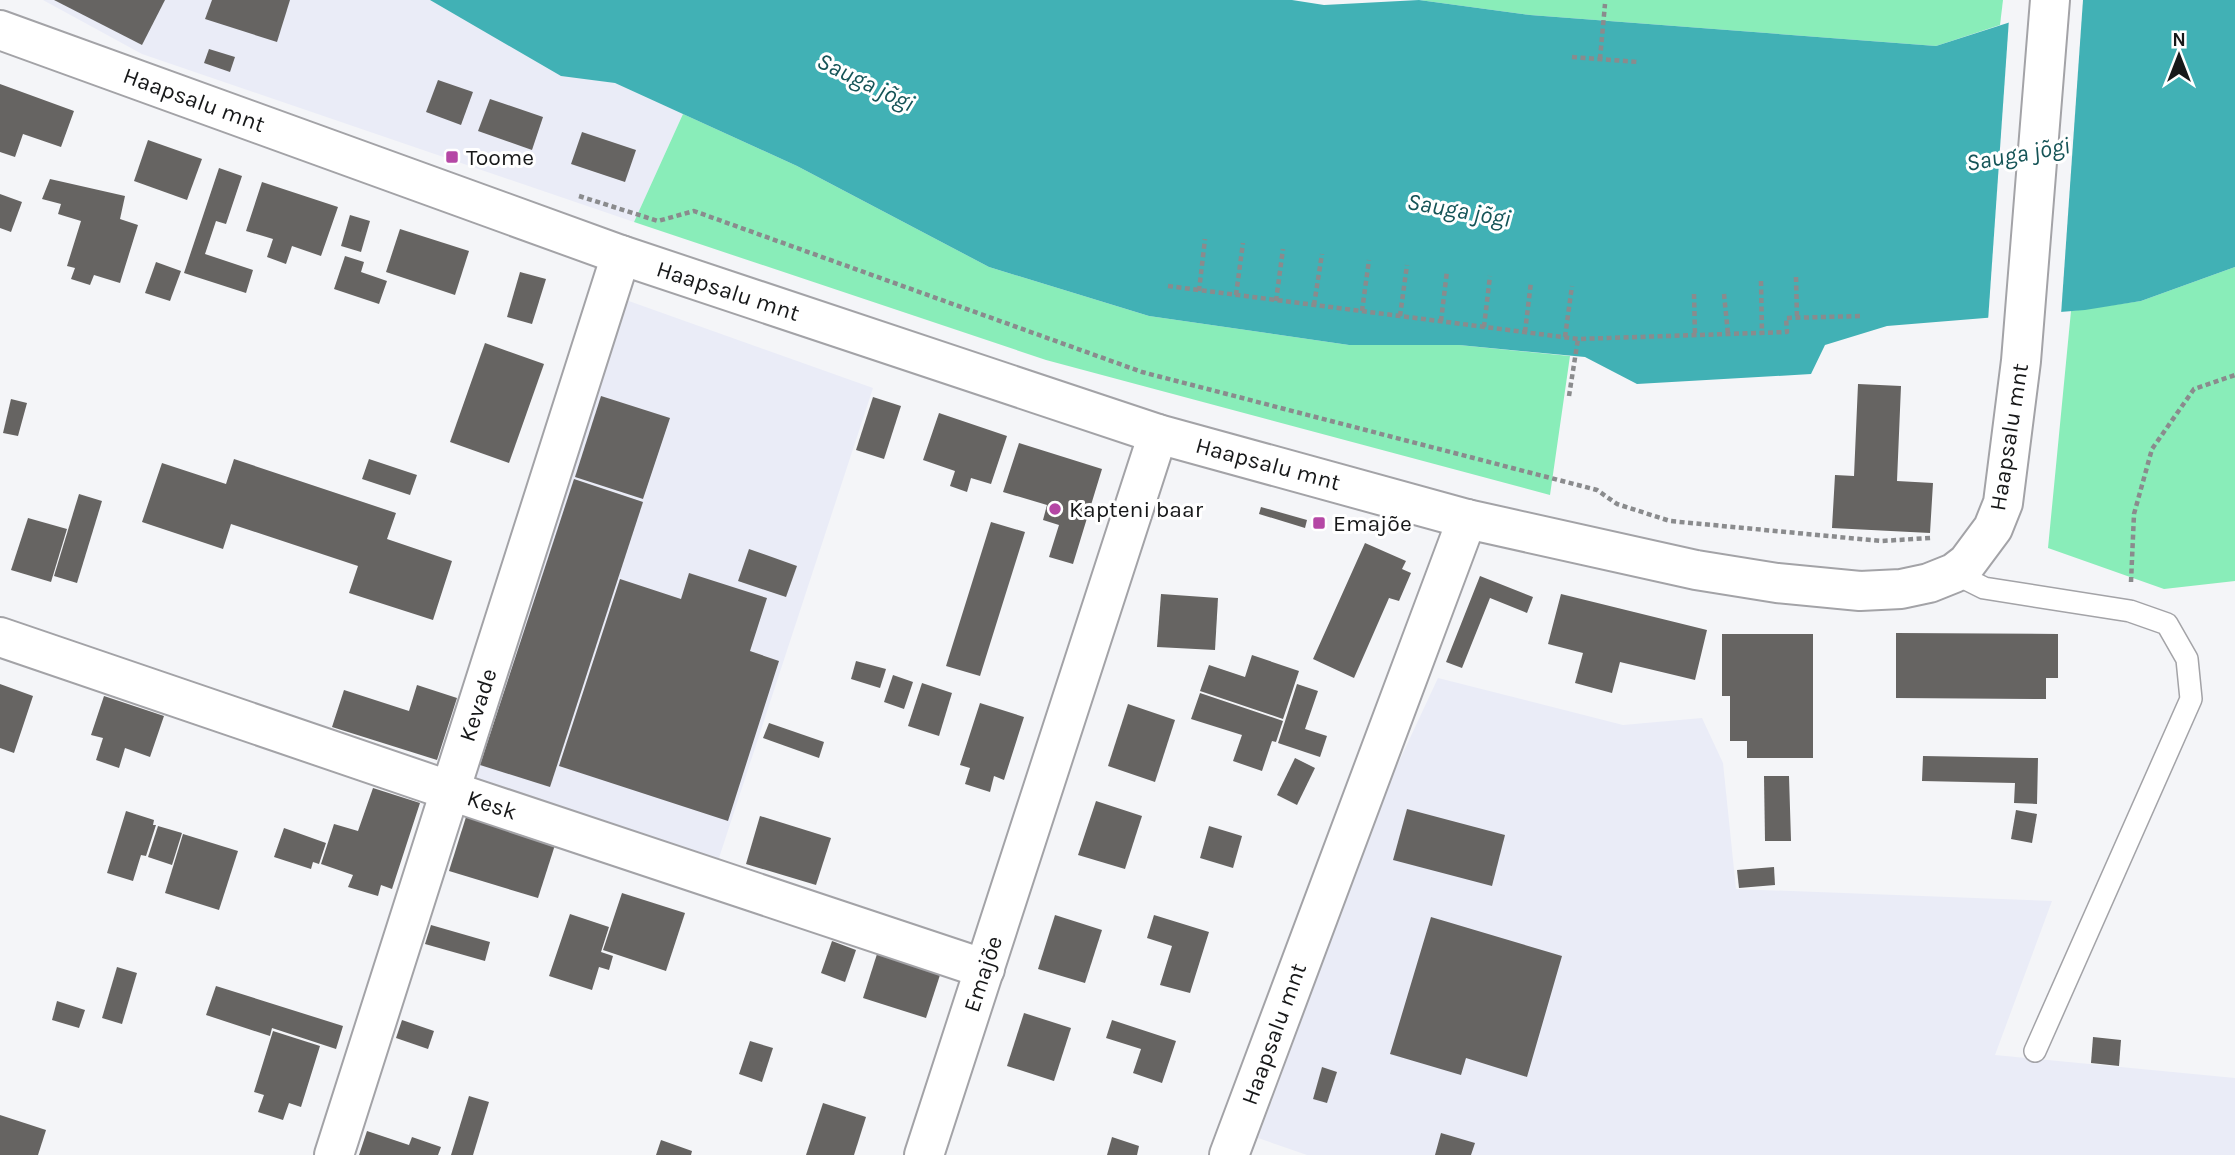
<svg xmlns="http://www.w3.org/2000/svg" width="2235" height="1155" viewBox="0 0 2235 1155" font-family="Karla,sans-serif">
	<rect width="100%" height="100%" fill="#f4f5f8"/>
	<g fill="#eaecf7">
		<polygon points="43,0 430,0 561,75 615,83 683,114 634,222 142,54"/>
		<polygon points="626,300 873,388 718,861 472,778"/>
		<polygon points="1438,678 1623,725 1702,718 1723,763 1736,889 2052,901 1995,1055 2235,1078 2235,1155 1307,1155 1258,1138 1389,783"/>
	</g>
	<g fill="#89edb9">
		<polygon points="1419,0 2003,0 2000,25 1936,46 1530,15"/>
		<polygon points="683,114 797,166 989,267 1149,316 1349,345 1459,345 1570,356 1550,495 1046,360 634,222"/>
		<polygon points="2235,267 2235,581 2164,589 2048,548 2071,311 2141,301"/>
	</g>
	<polygon fill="#41b1b5" points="430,0 1292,0 1324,5 1419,0 1530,15 1936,46 2079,0 2235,0 2235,267 2141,301 2085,310 1887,326 1825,345 1811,374 1637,384 1585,357 1459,345 1349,345 1149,316 989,267 797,166 615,83 561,76"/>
	<polygon fill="#f4f5f8" points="2068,0 2083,0 2061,315 1988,321 2009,19"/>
	<g fill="#666462">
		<polygon points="54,0 165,0 142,45"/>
		<polygon points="212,0 290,0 277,42 205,19"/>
		<polygon points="209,49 235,57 230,72 204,63"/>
		<polygon points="438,80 473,92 461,125 426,112"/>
		<polygon points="0,84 74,111 61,147 23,134 15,157 0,152"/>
		<polygon points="490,99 543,117 532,150 478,131"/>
		<polygon points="582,132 636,150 625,182 571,164"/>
		<polygon points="148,140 202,159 187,200 134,181"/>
		<polygon points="219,168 242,176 226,224 216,221 205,254 253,270 246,293 184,273"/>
		<polygon points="50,179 125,196 120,219 138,225 120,283 94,275 90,285 71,279 75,268 67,266 81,221 58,214 61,204 42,199"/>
		<polygon points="262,182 338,207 321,256 292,246 286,264 267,257 273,239 246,231"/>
		<polygon points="0,194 22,202 11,232 0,228"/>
		<polygon points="350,215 370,221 361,252 341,246"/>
		<polygon points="400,229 469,251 455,295 386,272"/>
		<polygon points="345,256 364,262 361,272 387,281 379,304 334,289"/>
		<polygon points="156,262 181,271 170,301 145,293"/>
		<polygon points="520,272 546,279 532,324 507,317"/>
		<polygon points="485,343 544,364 509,463 450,442"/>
		<polygon points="1858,384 1901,386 1897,481 1933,483 1930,533 1832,528 1835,475 1854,476"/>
		<polygon points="601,396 670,418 643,499 575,477"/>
		<polygon points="873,397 901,406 884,459 856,450"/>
		<polygon points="11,399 27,403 18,436 3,433"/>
		<polygon points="939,413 1007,436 991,484 971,478 967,492 950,486 955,471 923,460"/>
		<polygon points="1019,443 1102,469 1073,564 1049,557 1059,525 1043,520 1047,505 1003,492"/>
		<polygon points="234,459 396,513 387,539 452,561 433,620 349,593 358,566 231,524 223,549 142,522 162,463 226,484"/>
		<polygon points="369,459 417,475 410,495 362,479"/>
		<polygon points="574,479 643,502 550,787 480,765"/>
		<polygon points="79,494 102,501 77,583 54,576"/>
		<polygon points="1261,507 1307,520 1305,528 1259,514"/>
		<polygon points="28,518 67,529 51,582 11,570"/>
		<polygon points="991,522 1025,532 980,676 946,666"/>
		<polygon points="1365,543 1406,561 1402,569 1411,573 1399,601 1389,598 1354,678 1313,659"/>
		<polygon points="749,549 797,566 786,597 738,581"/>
		<polygon points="689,573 767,598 750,651 779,661 728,821 559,766 620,579 681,599"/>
		<polygon points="1480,576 1533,597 1527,613 1490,598 1462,668 1446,662"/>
		<polygon points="1161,594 1218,598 1215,650 1157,647"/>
		<polygon points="1561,594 1707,630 1695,680 1620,662 1612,693 1575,683 1583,653 1548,644"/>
		<polygon points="1896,633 2058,634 2058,678 2046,678 2046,699 1896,698"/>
		<polygon points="1722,634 1813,634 1813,758 1747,758 1747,741 1730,741 1730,696 1722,696"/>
		<polygon points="1252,655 1299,671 1283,719 1200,691 1209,665 1245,677"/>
		<polygon points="856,661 886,669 880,688 851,679"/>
		<polygon points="893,675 913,682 904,709 884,702"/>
		<polygon points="922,683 952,693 939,736 908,726"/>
		<polygon points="0,684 33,696 14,753 0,748"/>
		<polygon points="1297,684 1318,691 1305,729 1327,736 1320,757 1278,743"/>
		<polygon points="417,685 457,698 437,760 332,727 344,690 409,711"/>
		<polygon points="1200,693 1283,721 1276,742 1272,741 1262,771 1233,761 1242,735 1191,719"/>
		<polygon points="104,696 164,716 150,757 125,748 119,768 96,760 103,738 91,735"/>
		<polygon points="980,703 1024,717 1004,780 994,776 990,792 965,784 970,768 960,765"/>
		<polygon points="1128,704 1175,720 1155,782 1108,766"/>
		<polygon points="769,723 824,742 819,758 763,738"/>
		<polygon points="1923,756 2038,758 2037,804 2014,803 2015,783 1922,781"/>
		<polygon points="1295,758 1315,768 1297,805 1277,795"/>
		<polygon points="1764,776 1789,776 1791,841 1765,841"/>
		<polygon points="373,788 420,803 392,889 381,885 378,896 348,887 353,875 321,864 334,824 358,831"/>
		<polygon points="1096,801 1142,816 1125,869 1078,855"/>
		<polygon points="1407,809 1505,835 1492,886 1393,860"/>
		<polygon points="2016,810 2037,814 2032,843 2011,839"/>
		<polygon points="126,811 154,820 153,825 156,825 146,856 141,855 133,881 107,873"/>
		<polygon points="760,816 831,838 816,885 746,864"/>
		<polygon points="466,817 555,845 538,898 449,871"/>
		<polygon points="158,826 182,833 172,865 148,857"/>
		<polygon points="1209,826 1242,836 1233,868 1200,858"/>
		<polygon points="284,828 326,843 319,864 313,862 311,869 274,857"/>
		<polygon points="183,834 238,851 219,910 165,893"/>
		<polygon points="1774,867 1775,885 1739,888 1737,870"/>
		<polygon points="622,893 685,913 666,971 603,950"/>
		<polygon points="570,914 609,927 601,952 613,956 609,970 599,967 592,990 549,976"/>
		<polygon points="1055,915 1102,930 1085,983 1038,969"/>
		<polygon points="1154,915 1209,932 1190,993 1160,985 1172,946 1147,938"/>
		<polygon points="1431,917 1562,956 1527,1077 1466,1058 1461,1075 1390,1054"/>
		<polygon points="431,925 490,942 485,961 425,944"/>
		<polygon points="832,941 856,950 845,982 821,973"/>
		<polygon points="877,954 940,975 926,1018 863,998"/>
		<polygon points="117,967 137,973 122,1024 102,1018"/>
		<polygon points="216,986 343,1026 336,1049 272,1028 270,1036 206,1015"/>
		<polygon points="57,1001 85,1010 79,1028 52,1020"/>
		<polygon points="1024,1013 1071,1028 1054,1081 1007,1066"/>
		<polygon points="402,1020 434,1031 428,1049 396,1038"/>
		<polygon points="1112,1020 1176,1041 1162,1083 1133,1073 1141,1049 1106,1038"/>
		<polygon points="273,1031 320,1046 301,1107 289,1103 283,1120 258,1112 264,1095 254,1092"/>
		<polygon points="2093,1037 2121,1040 2119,1066 2091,1063"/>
		<polygon points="750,1041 773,1048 762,1082 739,1074"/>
		<polygon points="1322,1067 1337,1072 1327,1103 1313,1099"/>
		<polygon points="469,1096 489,1102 473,1155 451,1155"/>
		<polygon points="823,1103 866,1117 854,1155 806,1155"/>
		<polygon points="0,1115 46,1130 38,1155 0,1155"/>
		<polygon points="367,1131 409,1145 412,1137 441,1147 438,1155 359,1155"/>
		<polygon points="1441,1133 1475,1143 1471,1155 1435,1155"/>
		<polygon points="1112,1137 1139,1146 1137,1155 1107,1155"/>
		<polygon points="661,1140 692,1151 691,1155 656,1155"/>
	</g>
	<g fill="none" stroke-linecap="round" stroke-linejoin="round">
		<defs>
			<polyline id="service" points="1954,573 1984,588 2130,611 2167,624 2187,659 2191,699 2035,1051"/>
			<g id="minor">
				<polyline points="0,637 451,791 985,969"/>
				<polyline points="334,1155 621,255"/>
				<polyline points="924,1155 1158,434"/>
				<polyline points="1229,1155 1467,519"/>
			</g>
			<polyline id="secondary" points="0,30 621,255 1158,434 1467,519 1696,570 1777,583 1860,591 1901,589 1929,583 1954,573 1967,563 1993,528 2003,503 2021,361 2050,0"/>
		</defs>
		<use href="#service" stroke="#a3a3a7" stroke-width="24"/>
		<use href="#minor" stroke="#a3a3a7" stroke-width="42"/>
		<use href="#secondary" stroke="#a3a3a7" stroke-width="42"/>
		<g stroke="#8a8b8d" stroke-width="4.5" stroke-dasharray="5 3.5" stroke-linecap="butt">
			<polyline points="1572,57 1638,62"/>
			<polyline points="1600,59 1605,4"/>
			<polyline points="579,196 658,221 694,211 1142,372 1597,490 1617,504 1670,521 1881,541 1931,538"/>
			<polyline points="1796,277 1797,318"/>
			<polyline points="1761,281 1762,333"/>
			<polyline points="1168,286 1578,339 1787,332 1786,318 1861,316"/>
			<polyline points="1199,291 1205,239"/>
			<polyline points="1694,294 1695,335"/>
			<polyline points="1724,294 1728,334"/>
			<polyline points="1236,295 1243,243"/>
			<polyline points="1276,301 1283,249"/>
			<polyline points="1314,305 1322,254"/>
			<polyline points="1362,311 1369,260"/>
			<polyline points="1400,316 1407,265"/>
			<polyline points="1441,321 1447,271"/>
			<polyline points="1484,327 1490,276"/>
			<polyline points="1525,332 1531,282"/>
			<polyline points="1565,337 1572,286"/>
			<polyline points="1569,396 1578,339"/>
			<polyline points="2131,582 2134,514 2152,449 2194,389 2235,375"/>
		</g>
		<use href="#service" stroke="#fff" stroke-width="21"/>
		<use href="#minor" stroke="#fff" stroke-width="38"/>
		<use href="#secondary" stroke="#fff" stroke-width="38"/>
	</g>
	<g fill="#b547a5" stroke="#fff" stroke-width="2.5">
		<rect x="445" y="150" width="14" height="14" rx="3.5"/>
		<circle cx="1055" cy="509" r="7"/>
		<rect x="1312" y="516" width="14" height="14" rx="3.5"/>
	</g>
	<g text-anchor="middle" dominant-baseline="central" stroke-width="6" stroke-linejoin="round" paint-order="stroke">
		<g font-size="23" fill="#171819" stroke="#fff">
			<text transform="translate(194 100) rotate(20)">Haapsalu mnt</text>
			<text transform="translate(728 291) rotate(18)">Haapsalu mnt</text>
			<text transform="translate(2009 437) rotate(-81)">Haapsalu mnt</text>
			<text transform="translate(1268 464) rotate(15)">Haapsalu mnt</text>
			<text transform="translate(478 705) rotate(-72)">Kevade</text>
			<text transform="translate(492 805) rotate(18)">Kesk</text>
			<text transform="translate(983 974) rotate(-72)">Emajõe</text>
			<text transform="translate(1274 1034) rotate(-70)">Haapsalu mnt</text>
		</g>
		<g font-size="23" fill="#171819" stroke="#fff" text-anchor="start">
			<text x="466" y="157">Toome</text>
			<text x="1069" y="509">Kapteni baar</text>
			<text x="1333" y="523">Emajõe</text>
		</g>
		<g font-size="24" font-style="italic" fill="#155457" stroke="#fff">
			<text transform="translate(866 82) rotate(26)">Sauga jõgi</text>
			<text transform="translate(2018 154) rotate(-10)">Sauga jõgi</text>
			<text transform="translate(1459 210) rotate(10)">Sauga jõgi</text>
		</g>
	</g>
	<g transform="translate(2179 56)" stroke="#ffffff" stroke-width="5" paint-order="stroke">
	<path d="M0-5L12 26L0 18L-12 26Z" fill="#171819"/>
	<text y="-10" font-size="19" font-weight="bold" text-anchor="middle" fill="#171819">N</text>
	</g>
</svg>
